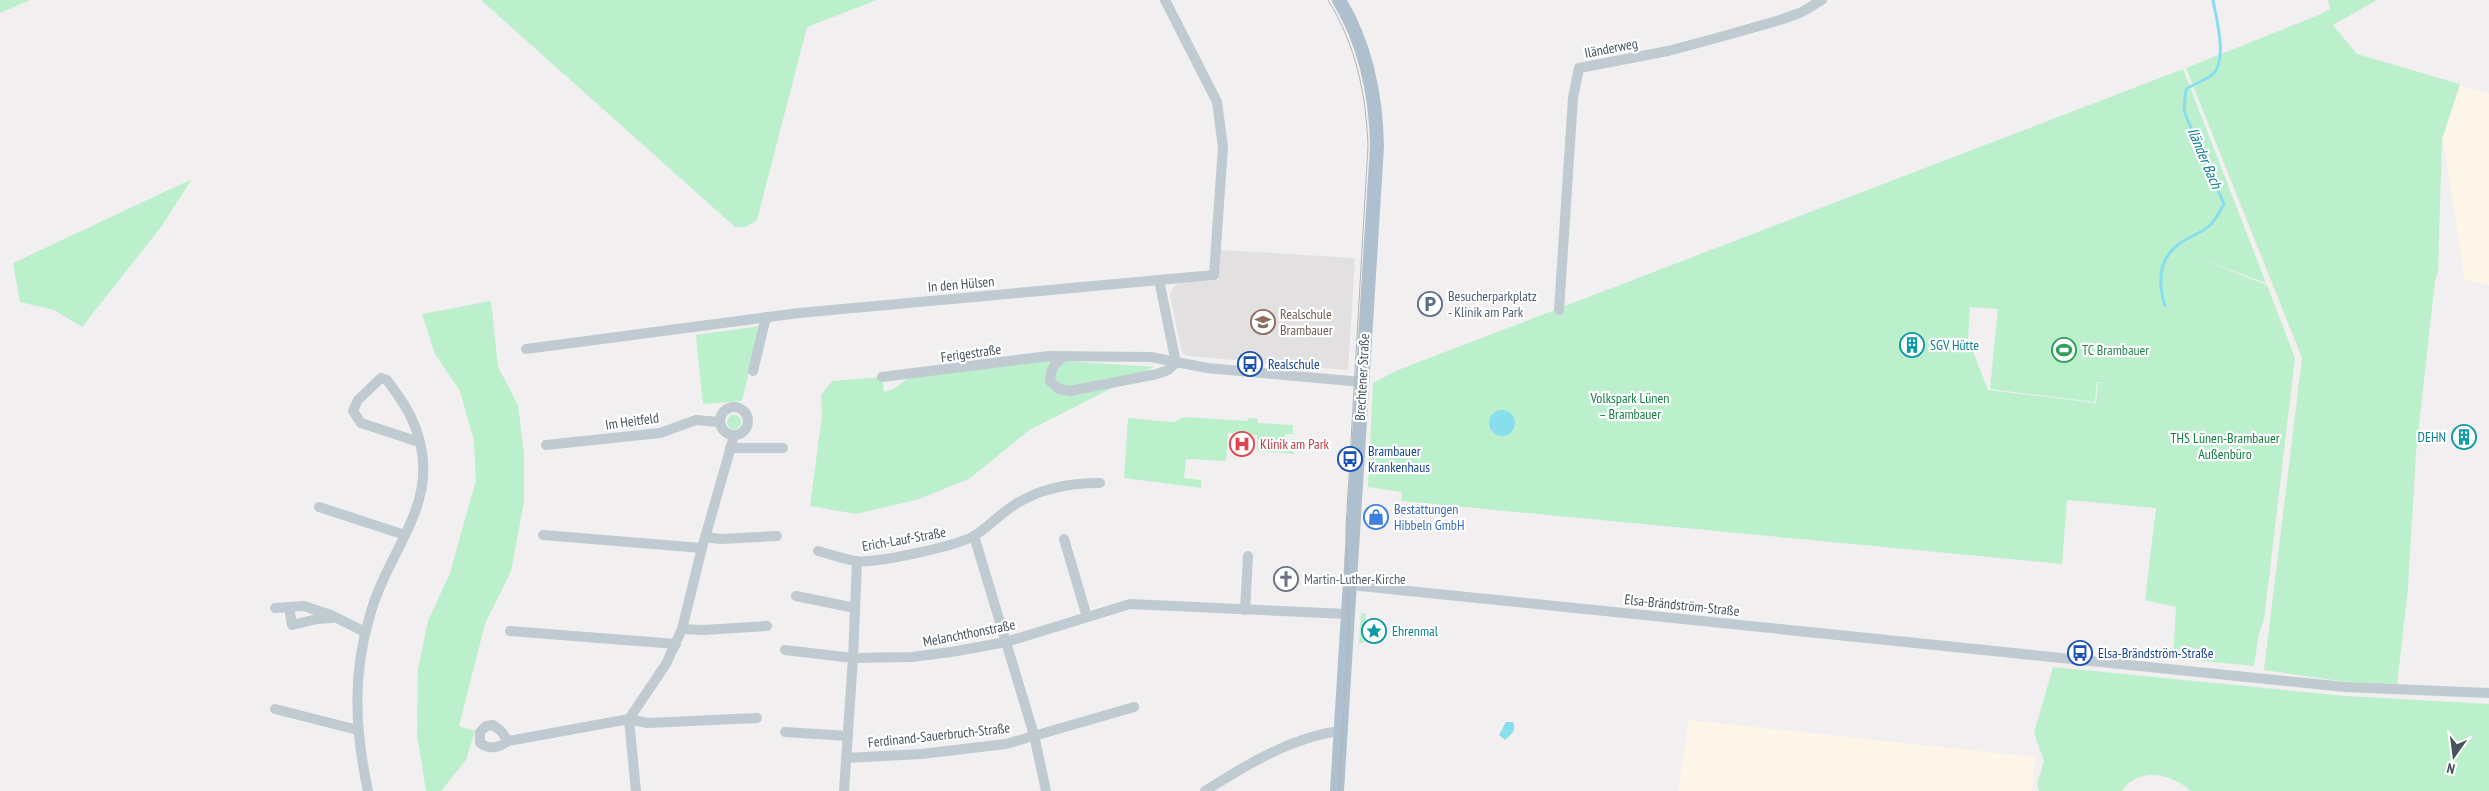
<svg xmlns="http://www.w3.org/2000/svg" width="2489" height="791" viewBox="0 0 2489 791" font-family="'PT Sans Narrow',sans-serif">
	<rect width="100%" height="100%" fill="#f1efef"/>
	<g fill="#fcf5e8">
		<polygon points="2460,85 2489,94 2489,285 2465,280 2443,139"/>
		<polygon points="1689,720 2035,757 2032,791 1678,791"/>
	</g>
	<polygon fill="#e2e0e1" points="1220,250 1355,258 1348,370 1188,356 1182,353 1170,295 1173,288 1179,283 1218,280"/>
	<g fill="#bcf0cd" fill-rule="evenodd">
		<polygon points="0,0 30,0 0,13"/>
		<polygon points="481,0 877,0 807,27 757,220 746,227 735,227"/>
		<polygon points="2328,0 2377,0 2333,25 2357,54 2460,84 2442,139 2438,272 2435,281 2416,453 2408,587 2397,685 2347,682 2264,670 2302,358 2186,68 2321,14 2330,9"/>
		<path d="M2183,69L2266,283L2192,256L2267,285L2295,358L2264,620L2259,633L2254,666L2173,658L2176,607L2145,600L2156,508L2067,500L2062,564L1401,501L1402,492L1368,487L1373,383L1398,370ZM1970,307L1998,309L1990,389L2095,402L2097,382L2106,383H2098L2096,403L1988,390L1968,339Z"/>
		<polygon points="192,179 161,227 82,327 54,310 20,302 13,263"/>
		<polygon points="491,301 498,367 518,405 524,453 524,502 511,571 485,624 459,726 475,731 466,760 441,791 426,791 417,735 418,669 428,621 450,573 476,480 474,441 460,391 435,354 422,314"/>
		<polygon points="760,326 742,401 703,404 696,335"/>
		<polygon points="1051,360 1154,367 1031,429 969,479 916,500 856,514 810,506 822,416 821,395 832,381 882,377 884,392 893,389 910,377"/>
		<circle cx="734" cy="422" r="7"/>
		<polygon points="1185,417 1247,421 1248,418 1258,419 1258,423 1293,425 1293,434 1285,434 1284,445 1291,446 1292,439 1295,439 1294,454 1257,451 1257,435 1228,433 1226,461 1186,459 1184,478 1201,480 1201,488 1124,478 1128,418 1174,422"/>
		<polygon points="1361,613 1365,613 1366,616 1364,643 1359,643"/>
		<path d="M2053,667L2345,696L2489,704V791H2191C2172,774 2138,766 2122,791H2039L2037,784L2044,761L2034,733Z"/>
	</g>
	<g fill="#89deed">
		<circle cx="1502" cy="423" r="13"/>
		<path d="M1506,722H1513C1517,731 1511,734 1505,740L1499,735Z"/>
	</g>
	<g fill="none" stroke-linecap="round" stroke-linejoin="round">
		<path stroke="#89deed" stroke-width="3" d="M2165,306C2158,283 2158,259 2179,244C2188,237 2200,234 2209,226C2216,220 2219,212 2224,204L2188,121L2184,110L2186,89C2194,84 2208,79 2213,74C2228,59 2216,18 2213,0"/>
		<g stroke="#bfcad1" stroke-width="10">
			<polyline points="1159,280 1214,275 1223,147 1217,102 1165,0"/>
			<polyline points="1559,310 1573,98 1579,68 1668,51 1713,39 1780,20 1802,12 1822,0"/>
			<polyline points="526,349 799,313 1159,280 1176,363"/>
			<path d="M1064,356C1054,364 1051,368 1050,381L1059,389L1070,391L1157,374L1168,370L1176,363"/>
			<polyline points="753,371 766,317"/>
			<polyline points="882,377 1049,356 1151,357 1207,368 1362,382"/>
			<circle cx="734" cy="421" r="14"/>
			<polyline points="546,445 660,433 696,420 719,422"/>
			<polyline points="730,448 783,448"/>
			<polyline points="319,507 405,535"/>
			<polyline points="543,535 702,548"/>
			<polyline points="974,536 1034,735 1046,791"/>
			<polyline points="705,537 721,539 777,536"/>
			<polyline points="1064,539 1087,617"/>
			<path d="M818,551C830,554 843,559 855,561C875,564 956,546 974,536C987,528 998,516 1010,508C1036,489 1068,483 1100,483"/>
			<polyline points="1350,585 2345,687 2489,693"/>
			<polyline points="796,596 855,608"/>
			<polyline points="289,607 292,625 317,619 332,618"/>
			<polyline points="275,608 304,606 331,615 365,632"/>
			<polyline points="1245,610 1248,556"/>
			<polyline points="682,629 703,630 767,626"/>
			<polyline points="510,631 676,644"/>
			<polyline points="785,650 853,658 912,657 951,652 1006,642 1130,604 1347,614"/>
			<polyline points="275,709 358,730"/>
			<polyline points="785,732 848,736"/>
			<path d="M508,741L501,731L493,725L486,726L480,732V743C490,750 498,748 508,741L629,719L647,723L757,718"/>
			<polyline points="846,758 921,754 1006,744 1134,707"/>
			<path d="M368,791C355,730 352,675 370,615C390,543 450,496 410,415C404,403 395,391 387,380L381,378L358,400L353,411L361,423L419,442"/>
			<polyline points="636,791 629,719 666,664 682,629 702,548 734,436"/>
			<polyline points="844,791 853,658 857,561"/>
			<path d="M1205,791C1246,765 1292,737 1340,731"/>
		</g>
		<path stroke="#aec0ce" stroke-width="14" d="M1337,791L1377,146C1376,94 1366,45 1339,0"/>
		<path stroke="#b1b5b9" stroke-width="1" d="M1328,0C1356,45 1366,94 1368,146L1346,528L1349,627L1339,791"/>
	</g>
	<defs>
		<symbol id="parking-ring" viewBox="-11 -11 22 22"><circle r="9.5" fill="#fff" stroke="#5c6f8a" stroke-width="1.5"/><path d="M-3.5-5.5H1a3.5 3.5 0 0 1 0 7H-1V5.5H-3.5ZM-1-3.4V-.6H.8a1.4 1.4 0 0 0 0-2.8Z" fill="#5c6f8a"/></symbol>
		<symbol id="school-ring" viewBox="-11 -11 22 22"><circle r="9.5" fill="#fff" stroke="#8d6e63" stroke-width="1.5"/><path d="M0-5L7-2L0 1L-7-2ZM-4 1L0 2.5L4 1V4Q0 6-4 4Z" fill="#8d6e63"/></symbol>
		<symbol id="building-ring" viewBox="-11 -11 22 22"><circle r="9.5" fill="#fff" stroke="#0f9aa8" stroke-width="1.5"/><path d="M-4-6H4V6H1V3H-1V6H-4ZM-2.5-4.3h1.7v1.8h-1.7ZM.8-4.3h1.7v1.8H.8ZM-2.5-1h1.7V.8h-1.7ZM.8-1h1.7V.8H.8Z" fill="#0f9aa8"/></symbol>
		<symbol id="stadium-ring" viewBox="-11 -11 22 22"><circle r="9.5" fill="#fff" stroke="#2e9e5b" stroke-width="1.5"/><path d="M0-5a6.5 5 0 1 0 0 10a6.5 5 0 1 0 0-10ZM-3.5-1.8h7v3.6h-7Z" fill="#2e9e5b"/></symbol>
		<symbol id="bus-ring" viewBox="-11 -11 22 22"><circle r="9.5" fill="#fff" stroke="#1a4fb4" stroke-width="1.5"/><path d="M-5-6H5V4H4V6H2V4H-2V6H-4V4H-5ZM-3.5-4V0h7V-4ZM-3.5 1.2v1.5H-2V1.2ZM2 1.2v1.5H3.5V1.2Z" fill="#1a4fb4"/></symbol>
		<symbol id="hospital-ring" viewBox="-11 -11 22 22"><circle r="9.5" fill="#fff" stroke="#e0444e" stroke-width="1.5"/><path d="M-5-5h3v3.5h4V-5h3V5h-3V1.5h-4V5h-3Z" fill="#e0444e"/></symbol>
		<symbol id="shop-ring" viewBox="-11 -11 22 22"><circle r="9.5" fill="#fff" stroke="#3f7fe0" stroke-width="1.5"/><path d="M-5-2.5h2.3a2.7 3.5 0 0 1 5.4 0H5L5.5 6h-11ZM-1.5-2.5h3a1.5 2.3 0 0 0-3 0Z" fill="#3f7fe0"/></symbol>
		<symbol id="church-ring" viewBox="-11 -11 22 22"><circle r="9.5" fill="#fff" stroke="#6b7280" stroke-width="1.5"/><path d="M-1.2-6h2.4v3.5h3.3v2.4h-3.3V6h-2.4V-.1h-3.3v-2.4h3.3Z" fill="#6b7280"/></symbol>
		<symbol id="sight-ring" viewBox="-11 -11 22 22"><circle r="9.5" fill="#fff" stroke="#0f9aa8" stroke-width="1.5"/><path d="M0-6L1.8-2.2L6-1.7L2.9 1.2L3.7 5.4L0 3.3L-3.7 5.4L-2.9 1.2L-6-1.7L-1.8-2.2Z" fill="#0f9aa8"/></symbol>
	</defs>
	<g fill-rule="evenodd">
		<use href="#parking-ring" x="1416" y="290" width="28" height="28"/>
		<use href="#school-ring" x="1249" y="308" width="28" height="28"/>
		<use href="#building-ring" x="1898" y="331" width="28" height="28"/>
		<use href="#stadium-ring" x="2050" y="336" width="28" height="28"/>
		<use href="#bus-ring" x="1236" y="350" width="28" height="28"/>
		<use href="#building-ring" x="2450" y="423" width="28" height="28"/>
		<use href="#hospital-ring" x="1228" y="430" width="28" height="28"/>
		<use href="#bus-ring" x="1336" y="445" width="28" height="28"/>
		<use href="#shop-ring" x="1362" y="503" width="28" height="28"/>
		<use href="#church-ring" x="1272" y="565" width="28" height="28"/>
		<use href="#sight-ring" x="1360" y="617" width="28" height="28"/>
		<use href="#bus-ring" x="2066" y="639" width="28" height="28"/>
	</g>
	<g text-anchor="middle" dominant-baseline="central" stroke-width="4.5" stroke-linejoin="round" paint-order="stroke">
		<g font-size="14" fill="#46535d" stroke="#fff">
			<text transform="translate(1611 48) rotate(-11)">Iländerweg</text>
			<text transform="translate(961 284) rotate(-5)">In den Hülsen</text>
			<text transform="translate(971 353) rotate(-8)">Ferigestraße</text>
			<text transform="translate(1362 377) rotate(-87)">Brechtener Straße</text>
			<text transform="translate(632 421) rotate(-8)">Im Heitfeld</text>
			<text transform="translate(904 539) rotate(-10)">Erich-Lauf-Straße</text>
			<text transform="translate(1682 605) rotate(6)">Elsa-Brändström-Straße</text>
			<text transform="translate(969 633) rotate(-11)">Melanchthonstraße</text>
			<text transform="translate(939 735) rotate(-6)">Ferdinand-Sauerbruch-Straße</text>
		</g>
		<g font-size="14" fill="#4e5e75" stroke="#fff" text-anchor="start">
			<text x="1448" y="296">Besucherparkplatz<tspan x="1448" dy="16">- Klinik am Park</tspan></text>
		</g>
		<g font-size="14" fill="#785e54" stroke="#fff" text-anchor="start">
			<text x="1280" y="314">Realschule<tspan x="1280" dy="16">Brambauer</tspan></text>
		</g>
		<g font-size="14" fill="#0d838f" stroke="#fff" text-anchor="start">
			<text x="1930" y="345">SGV Hütte</text>
			<text x="2446" y="437" text-anchor="end">DEHN</text>
			<text x="1392" y="631">Ehrenmal</text>
		</g>
		<g font-size="14" fill="#27864d" stroke="#fff" text-anchor="start">
			<text x="2082" y="350">TC Brambauer</text>
		</g>
		<g font-size="14" fill="#164399" stroke="#fff" text-anchor="start">
			<text x="1268" y="364">Realschule</text>
			<text x="1368" y="451">Brambauer<tspan x="1368" dy="16">Krankenhaus</tspan></text>
			<text x="2098" y="653">Elsa-Brändström-Straße</text>
		</g>
		<g font-size="14" fill="#158044" stroke="#fff">
			<text x="1630" y="398">Volkspark Lünen<tspan x="1630" dy="16">– Brambauer</tspan></text>
			<text x="2225" y="438">THS Lünen-Brambauer<tspan x="2225" dy="16">Außenbüro</tspan></text>
		</g>
		<g font-size="14" fill="#be3a42" stroke="#fff" text-anchor="start">
			<text x="1260" y="444">Klinik am Park</text>
		</g>
		<g font-size="14" fill="#366cbe" stroke="#fff" text-anchor="start">
			<text x="1394" y="509">Bestattungen<tspan x="1394" dy="16">Hibbeln GmbH</tspan></text>
		</g>
		<g font-size="14" fill="#5b616d" stroke="#fff" text-anchor="start">
			<text x="1304" y="579">Martin-Luther-Kirche</text>
		</g>
		<g font-size="15" font-style="italic" fill="#0b8095" stroke="#fff">
			<text transform="translate(2205 158) rotate(67)">Iländer Bach</text>
		</g>
	</g>
	<g transform="translate(2454 756) rotate(194)" stroke="#ffffff" stroke-width="4" paint-order="stroke">
	<path d="M0-4L9 19L0 12L-9 19Z" fill="#46535d"/>
	<text y="-8" font-size="14" font-weight="bold" text-anchor="middle" fill="#46535d">N</text>
	</g>
</svg>
